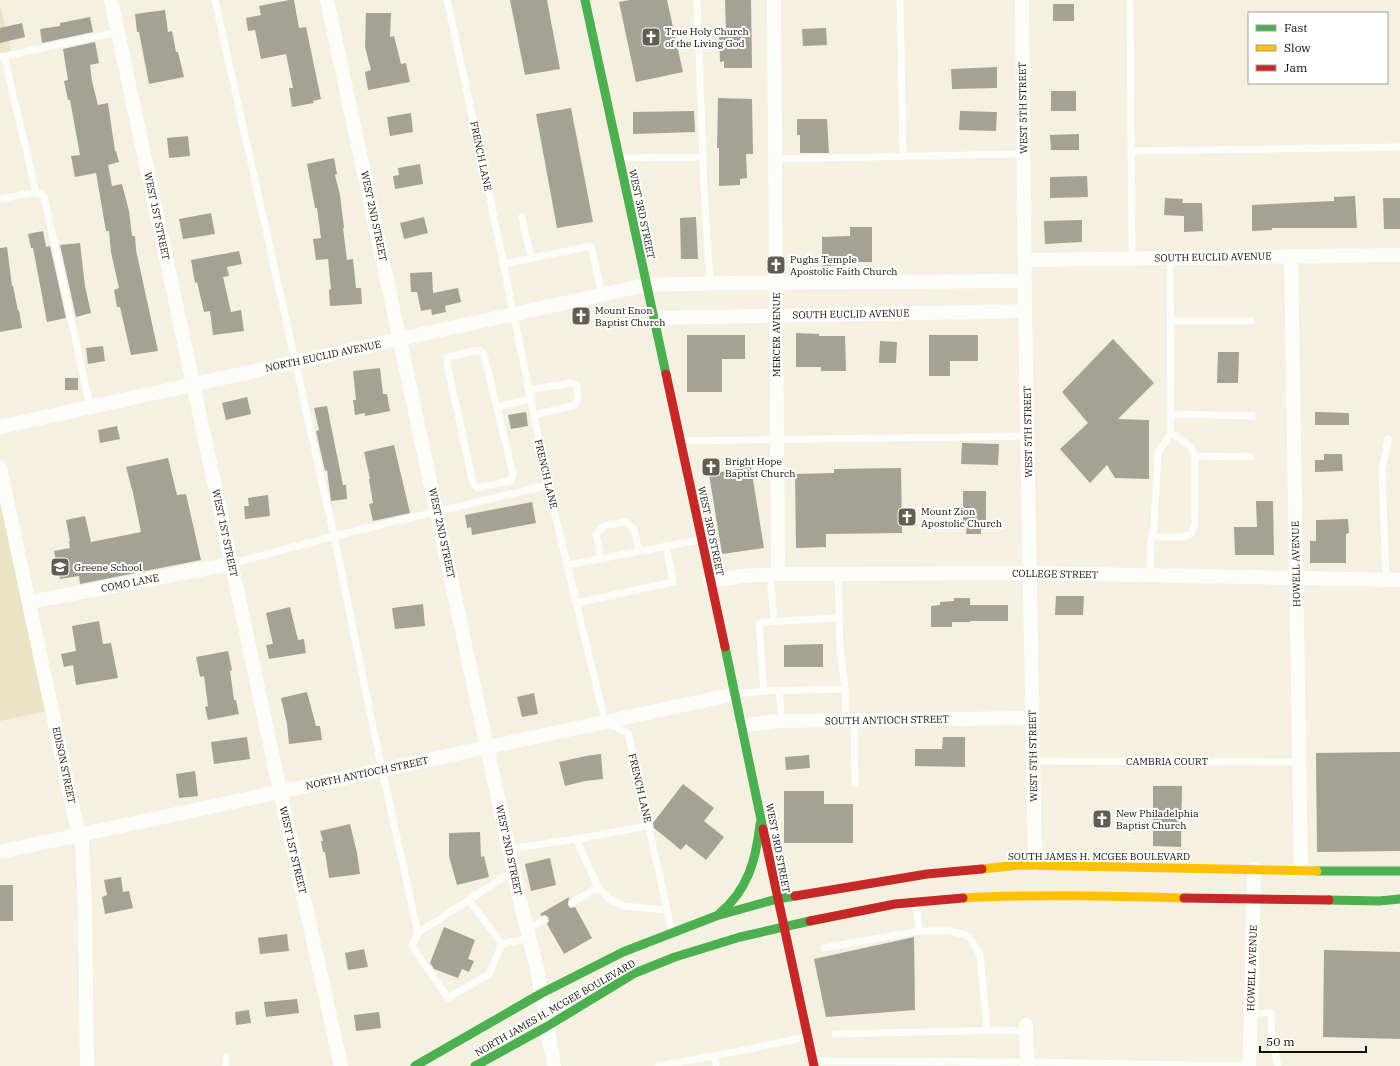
<svg xmlns="http://www.w3.org/2000/svg" width="1400" height="1066" viewBox="0 0 1400 1066" font-family="'IBM Plex Serif',serif">
	<rect width="100%" height="100%" fill="#f4f1e1"/>
	<g fill="#eae4c5">
		<polygon points="0,4 11,52 0,54"/>
		<polygon points="0,468 52,710 0,721"/>
	</g>
	<g fill="#a4a292">
		<polygon points="289,0 294,0 299,28 306,27 321,99 313,101 314,103 292,107 289,88 293,88 286,54 261,59 255,30 248,31 246,18 261,15 259,6"/>
		<polygon points="510,0 547,0 560,69 525,75"/>
		<polygon points="630,0 667,0 683,72 636,82 619,2"/>
		<polygon points="725,0 751,0 752,68 724,68 724,61 720,62 719,32 726,32"/>
		<rect x="1053" y="4" width="21" height="17"/>
		<polygon points="165,10 168,32 172,31 176,52 178,52 184,77 149,84 139,32 137,32 135,14"/>
		<polygon points="366,13 391,13 390,37 394,36 401,64 406,63 410,82 368,90 365,72 371,70 365,47"/>
		<polygon points="90,17 93,32 42,43 40,29 60,26 60,23"/>
		<polygon points="22,23 25,37 0,43 0,28"/>
		<polygon points="826,28 827,45 803,46 802,29"/>
		<polygon points="95,42 99,63 90,65 92,81 98,105 108,103 115,151 116,151 119,162 108,165 112,186 122,184 129,211 132,236 135,236 136,250 158,351 131,355 120,307 117,307 114,290 119,288 111,252 109,231 106,231 96,173 75,177 71,156 80,155 70,100 68,100 64,81 68,80 63,49"/>
		<polygon points="997,67 997,88 952,89 951,69"/>
		<rect x="1051" y="91" width="25" height="20"/>
		<polygon points="718,98 752,99 753,154 746,154 747,178 740,179 740,185 719,186 719,148 717,148"/>
		<polygon points="571,108 593,222 557,228 536,114"/>
		<polygon points="694,111 695,132 633,134 633,112"/>
		<polygon points="960,111 997,112 996,131 959,130"/>
		<polygon points="411,113 413,132 390,136 387,117"/>
		<polygon points="797,119 827,119 829,153 800,153 800,135 797,135"/>
		<polygon points="1079,134 1079,150 1051,150 1050,135"/>
		<polygon points="188,136 190,156 169,158 167,138"/>
		<polygon points="334,158 337,174 335,175 340,195 344,228 343,228 347,260 353,259 356,288 361,288 362,304 330,306 329,290 331,289 328,259 316,260 313,239 321,238 317,208 315,208 307,164"/>
		<polygon points="420,164 423,184 395,189 393,176 399,175 398,168"/>
		<polygon points="1087,176 1088,197 1050,198 1050,177"/>
		<polygon points="1355,196 1357,228 1272,228 1272,230 1252,231 1252,205 1334,201 1334,197"/>
		<polygon points="1165,198 1183,199 1182,203 1202,203 1203,231 1184,232 1184,216 1164,215"/>
		<polygon points="1383,198 1400,198 1400,229 1384,229"/>
		<polygon points="211,213 215,234 183,239 179,219"/>
		<polygon points="424,217 428,233 404,239 400,223"/>
		<polygon points="696,217 698,259 681,259 680,218"/>
		<polygon points="1082,220 1082,242 1045,244 1044,221"/>
		<polygon points="850,227 872,227 872,262 842,262 842,265 822,266 822,237 850,236"/>
		<polygon points="43,231 46,247 50,246 66,318 47,322 33,248 31,248 28,234"/>
		<polygon points="80,243 85,286 91,313 76,317 60,245"/>
		<polygon points="7,247 12,286 13,286 18,311 19,310 22,328 0,332 0,248"/>
		<polygon points="239,251 242,264 227,267 229,276 223,277 231,312 241,310 244,331 213,335 210,311 204,312 197,282 195,283 191,260"/>
		<polygon points="432,272 433,293 458,288 461,302 445,306 446,312 432,315 431,309 421,311 417,292 411,292 410,273"/>
		<polygon points="796,333 819,334 819,336 845,336 846,371 821,371 821,367 796,367"/>
		<polygon points="687,335 745,335 745,359 722,359 722,392 687,392"/>
		<polygon points="929,335 978,335 978,361 950,361 950,376 929,376"/>
		<polygon points="1113,339 1154,383 1118,419 1149,420 1149,479 1115,478 1107,465 1090,483 1060,449 1088,423 1062,392"/>
		<polygon points="880,341 897,342 896,363 879,363"/>
		<polygon points="103,346 105,361 88,364 86,348"/>
		<polygon points="1218,352 1239,352 1238,383 1217,383"/>
		<polygon points="380,368 383,394 387,394 390,411 365,416 365,413 355,415 353,400 356,400 353,371"/>
		<rect x="65" y="378" width="13" height="12"/>
		<polygon points="247,397 251,414 226,420 222,403"/>
		<polygon points="327,406 343,485 346,485 347,499 331,501 327,470 325,471 316,431 319,430 314,408"/>
		<polygon points="526,412 528,426 511,429 508,415"/>
		<polygon points="1315,412 1349,413 1349,425 1315,425"/>
		<polygon points="117,426 120,439 100,443 98,430"/>
		<polygon points="962,443 999,444 998,465 961,464"/>
		<polygon points="394,445 410,513 373,521 369,504 373,503 369,479 370,479 364,452"/>
		<polygon points="1324,454 1342,454 1343,471 1315,472 1315,460 1324,460"/>
		<polygon points="168,458 177,495 186,494 201,560 80,584 79,576 60,579 54,551 70,548 69,541 70,541 66,520 85,516 91,542 141,532 133,493 126,467"/>
		<polygon points="751,467 764,548 722,554 709,474"/>
		<polygon points="901,468 902,533 826,534 826,547 796,548 795,474 834,473 834,469"/>
		<polygon points="963,491 986,491 986,521 981,521 981,534 966,534 967,524 963,524"/>
		<polygon points="268,495 270,516 245,519 244,506 249,506 248,498"/>
		<polygon points="1256,501 1273,501 1274,555 1235,555 1234,527 1257,527"/>
		<polygon points="532,502 536,523 472,535 471,527 467,528 465,515"/>
		<polygon points="1348,519 1349,533 1346,534 1346,563 1310,563 1310,541 1316,541 1316,520"/>
		<polygon points="1056,596 1084,596 1083,615 1055,615"/>
		<polygon points="954,598 970,598 970,605 1008,605 1008,621 970,621 970,622 952,622 952,627 931,627 931,606 940,605 940,602 954,601"/>
		<polygon points="423,604 425,626 395,629 392,608"/>
		<polygon points="290,607 298,640 304,639 306,653 269,659 266,645 273,644 266,613"/>
		<polygon points="99,621 103,644 111,643 118,678 76,685 73,665 64,667 61,654 76,651 72,626"/>
		<polygon points="823,644 823,667 784,667 784,645"/>
		<polygon points="228,651 232,670 230,671 234,700 236,700 239,714 208,720 205,707 208,706 204,676 200,677 196,657"/>
		<polygon points="307,692 316,726 320,726 322,740 289,744 287,724 281,698"/>
		<polygon points="534,693 538,714 522,717 517,697"/>
		<polygon points="247,737 250,759 214,764 211,742"/>
		<polygon points="943,737 965,737 965,767 915,766 915,749 942,749"/>
		<polygon points="1400,752 1400,851 1317,852 1316,753"/>
		<polygon points="601,754 603,779 585,781 565,786 559,762 586,756"/>
		<polygon points="809,755 810,768 786,770 785,757"/>
		<polygon points="195,771 198,796 179,798 176,774"/>
		<polygon points="683,784 714,808 704,821 724,837 706,860 686,844 681,850 654,828 653,823"/>
		<polygon points="1153,786 1182,786 1181,847 1153,846"/>
		<polygon points="784,791 824,791 824,804 853,804 853,843 784,843"/>
		<polygon points="350,824 357,853 360,874 329,878 325,852 323,852 321,841 323,841 320,831"/>
		<polygon points="480,832 481,857 484,856 489,877 457,885 449,856 449,833"/>
		<polygon points="550,858 556,885 531,891 525,864"/>
		<polygon points="121,877 123,892 129,891 133,908 105,914 102,897 107,895 104,880"/>
		<rect x="0" y="885" width="13" height="36"/>
		<polygon points="569,897 568,905 570,908 575,907 592,938 564,954 547,924 549,921 548,917 545,915 542,916 540,914"/>
		<polygon points="444,927 475,940 468,959 474,961 469,972 462,969 458,978 434,969 430,963"/>
		<polygon points="287,934 289,951 260,954 258,938"/>
		<polygon points="914,937 915,1010 826,1017 814,959"/>
		<polygon points="364,949 368,967 348,970 345,953"/>
		<polygon points="1324,950 1400,952 1400,1039 1323,1037"/>
		<polygon points="297,999 299,1013 266,1017 264,1002"/>
		<polygon points="249,1010 251,1023 236,1025 235,1012"/>
		<polygon points="379,1012 381,1028 356,1031 354,1015"/>
	</g>
	<g fill="none" stroke-linecap="round" stroke-linejoin="round">
		<g stroke="#fdfdfa" stroke-width="7">
			<polyline points="215,0 334,536 382,770 418,933"/>
			<polyline points="447,0 487,183 548,485 605,722 628,733 672,932"/>
			<polyline points="697,0 704,188 710,284"/>
			<polyline points="900,0 903,156"/>
			<polyline points="1130,0 1132,259"/>
			<polyline points="4,56 36,192"/>
			<polyline points="0,57 118,32"/>
			<polyline points="1131,151 1400,147"/>
			<polyline points="621,158 703,157"/>
			<polyline points="775,159 1024,154"/>
			<polyline points="0,199 36,192 44,196 90,406"/>
			<polyline points="522,217 531,258"/>
			<polyline points="503,264 591,246 602,295"/>
			<polyline points="1171,321 1251,321"/>
			<polyline points="529,390 571,383 577,386 578,396 575,405 534,415"/>
			<polyline points="497,407 484,354 479,350 448,357 447,363 473,484 478,488 510,481 513,475 497,407 530,399"/>
			<polyline points="1171,414 1252,416"/>
			<polyline points="683,441 1028,436"/>
			<polyline points="1195,456 1250,457"/>
			<polyline points="1152,537 1183,537 1191,534 1195,524 1195,456 1191,447 1171,433"/>
			<polyline points="601,559 596,534 604,526 626,522 634,529 639,551"/>
			<polyline points="231,564 334,536 548,485"/>
			<polyline points="568,565 699,540"/>
			<polyline points="770,574 774,621"/>
			<polyline points="838,574 840,650 845,689 845,720"/>
			<polyline points="1150,576 1150,547 1154,526 1158,453 1171,433 1170,258"/>
			<polyline points="1386,579 1382,471 1388,439"/>
			<polyline points="577,603 673,582 666,546"/>
			<polyline points="764,691 759,624 763,622 839,618"/>
			<polyline points="779,691 782,721"/>
			<polyline points="737,694 764,691 845,689"/>
			<polyline points="854,720 855,784"/>
			<polyline points="1034,761 1300,762"/>
			<polyline points="576,839 648,826"/>
			<polyline points="509,849 576,839 598,887 609,899 624,906 666,910"/>
			<polyline points="469,900 418,933 412,946 448,998 489,974 502,944 469,900 514,870"/>
			<polyline points="916,902 919,931"/>
			<polyline points="572,903 598,887"/>
			<polyline points="527,929 544,920"/>
			<polyline points="502,944 529,938"/>
			<polyline points="824,948 919,931 950,931 969,936 980,955 987,1030"/>
			<polyline points="1251,1013 1271,1013 1272,1040 1278,1066"/>
			<polyline points="835,1034 1009,1030 1027,1032"/>
			<polyline points="714,1056 716,1066"/>
			<polyline points="226,1057 226,1066"/>
			<polyline points="815,1061 1027,1062 1241,1066"/>
			<polyline points="659,1066 740,1051 806,1037"/>
		</g>
		<g stroke="#fdfdfa" stroke-width="14">
			<polyline points="111,0 280,791 341,1066"/>
			<polyline points="327,0 520,901 536,964 554,1066"/>
			<polyline points="774,0 778,574"/>
			<polyline points="1022,0 1025,311 1035,865"/>
			<polyline points="1291,256 1301,871"/>
			<polyline points="1025,260 1400,255"/>
			<polyline points="653,318 1025,311"/>
			<polyline points="0,427 646,285 727,283 1025,281"/>
			<polyline points="0,468 75,818 82,843 85,907 87,1066"/>
			<polyline points="710,581 743,576 778,574 838,574 1030,573 1400,580"/>
			<polyline points="29,602 231,564"/>
			<polyline points="742,726 775,721 1033,718"/>
			<path d="M0,852C245,798 490,748 735,694"/>
			<polyline points="1026,1025 1027,1066"/>
			<polyline points="1249,1066 1251,1013 1254,869"/>
		</g>
		<g stroke="#4caf50" stroke-width="9">
			<polyline points="585,0 666,374"/>
			<polyline points="725,647 763,829"/>
			<polyline points="1317,871 1400,871"/>
			<polyline points="1329,900 1379,901 1400,899"/>
			<path d="M719,914C748,890 756,860 760,824"/>
			<polyline points="415,1066 542,993 623,952 716,916 777,899 795,896"/>
			<polyline points="475,1066 546,1027 635,973 675,957 740,937 810,921"/>
		</g>
		<g stroke="#ffc107" stroke-width="9">
			<polyline points="982,869 1019,865 1317,871"/>
			<path d="M963,898C1036,894 1110,896 1184,898"/>
		</g>
		<g stroke="#c62828" stroke-width="9">
			<polyline points="666,374 725,647"/>
			<polyline points="763,829 814,1066"/>
			<polyline points="795,896 927,874 982,869"/>
			<polyline points="1184,898 1329,900"/>
			<polyline points="810,921 895,904 963,898"/>
		</g>
	</g>
	<defs>
		<symbol id="church-square" viewBox="-11 -11 22 22"><rect x="-9" y="-9" width="18" height="18" rx="4" fill="#605d52" stroke="#fff"/><path d="M-1.2-6h2.4v3.5h3.3v2.4h-3.3V6h-2.4V-.1h-3.3v-2.4h3.3Z" fill="#fff"/></symbol>
		<symbol id="school-square" viewBox="-11 -11 22 22"><rect x="-9" y="-9" width="18" height="18" rx="4" fill="#605d52" stroke="#fff"/><path d="M0-5L7-2L0 1L-7-2ZM-4 1L0 2.5L4 1V4Q0 6-4 4Z" fill="#fff"/></symbol>
	</defs>
	<g fill-rule="evenodd">
		<use href="#church-square" x="640" y="26" width="22" height="22"/>
		<use href="#church-square" x="765" y="254" width="22" height="22"/>
		<use href="#church-square" x="570" y="305" width="22" height="22"/>
		<use href="#church-square" x="700" y="456" width="22" height="22"/>
		<use href="#church-square" x="896" y="506" width="22" height="22"/>
		<use href="#school-square" x="49" y="556" width="22" height="22"/>
		<use href="#church-square" x="1091" y="808" width="22" height="22"/>
	</g>
	<g text-anchor="middle" dominant-baseline="central" stroke-width="4" stroke-linejoin="round" paint-order="stroke">
		<g font-size="10" fill="#100e05" stroke="#fff" text-anchor="start">
			<text x="665" y="31">True Holy Church<tspan x="665" dy="12">of the Living God</tspan></text>
			<text x="790" y="259">Pughs Temple<tspan x="790" dy="12">Apostolic Faith Church</tspan></text>
			<text x="595" y="310">Mount Enon<tspan x="595" dy="12">Baptist Church</tspan></text>
			<text x="725" y="461">Bright Hope<tspan x="725" dy="12">Baptist Church</tspan></text>
			<text x="921" y="511">Mount Zion<tspan x="921" dy="12">Apostolic Church</tspan></text>
			<text x="74" y="567">Greene School</text>
			<text x="1116" y="813">New Philadelphia<tspan x="1116" dy="12">Baptist Church</tspan></text>
		</g>
		<g font-size="10" fill="#100e05" stroke="#fff">
			<text transform="translate(1023 108) rotate(-91)">WEST 5TH STREET</text>
			<text transform="translate(481 156) rotate(78)">FRENCH LANE</text>
			<text transform="translate(642 214) rotate(78)">WEST 3RD STREET</text>
			<text transform="translate(157 216) rotate(78)">WEST 1ST STREET</text>
			<text transform="translate(374 216) rotate(78)">WEST 2ND STREET</text>
			<text transform="translate(1213 257) rotate(-1)">SOUTH EUCLID AVENUE</text>
			<text transform="translate(851 314) rotate(-1)">SOUTH EUCLID AVENUE</text>
			<text transform="translate(776 335) rotate(-90)">MERCER AVENUE</text>
			<text transform="translate(323 356) rotate(-12)">NORTH EUCLID AVENUE</text>
			<text transform="translate(1028 432) rotate(-91)">WEST 5TH STREET</text>
			<text transform="translate(546 474) rotate(77)">FRENCH LANE</text>
			<text transform="translate(711 531) rotate(78)">WEST 3RD STREET</text>
			<text transform="translate(225 533) rotate(78)">WEST 1ST STREET</text>
			<text transform="translate(442 533) rotate(78)">WEST 2ND STREET</text>
			<text transform="translate(1296 564) rotate(-91)">HOWELL AVENUE</text>
			<text transform="translate(1055 574) rotate(1)">COLLEGE STREET</text>
			<text transform="translate(130 583) rotate(-11)">COMO LANE</text>
			<text transform="translate(887 720) rotate(-1)">SOUTH ANTIOCH STREET</text>
			<text transform="translate(1033 756) rotate(-91)">WEST 5TH STREET</text>
			<text x="1167" y="761">CAMBRIA COURT</text>
			<text transform="translate(64 765) rotate(78)">EDISON STREET</text>
			<text transform="translate(367 773) rotate(-12)">NORTH ANTIOCH STREET</text>
			<text transform="translate(640 788) rotate(77)">FRENCH LANE</text>
			<text transform="translate(778 848) rotate(79)">WEST 3RD STREET</text>
			<text transform="translate(293 850) rotate(77)">WEST 1ST STREET</text>
			<text transform="translate(509 850) rotate(78)">WEST 2ND STREET</text>
			<text x="1099" y="856">SOUTH JAMES H. MCGEE BOULEVARD</text>
			<text transform="translate(1252 968) rotate(-88)">HOWELL AVENUE</text>
			<text transform="translate(555 1008) rotate(-30)">NORTH JAMES H. MCGEE BOULEVARD</text>
		</g>
	</g>
	<rect x="1248" y="12" width="140" height="72" fill="#ffffff" stroke="#9f9f9b"/>
	<rect x="1256" y="25" width="20" height="6" fill="#4caf50" stroke="#9f9f9b"/>
	<text x="1284" y="32" font-size="12" fill="#100e05">Fast</text>
	<rect x="1256" y="45" width="20" height="6" fill="#ffc107" stroke="#9f9f9b"/>
	<text x="1284" y="52" font-size="12" fill="#100e05">Slow</text>
	<rect x="1256" y="65" width="20" height="6" fill="#c62828" stroke="#9f9f9b"/>
	<text x="1284" y="72" font-size="12" fill="#100e05">Jam</text>
	<path d="M1260 1046v6h106v-6" fill="none" stroke="#100e05" stroke-width="2"/>
	<text x="1266" y="1046" font-size="12" fill="#100e05" stroke="#ffffff" stroke-width="3" paint-order="stroke">50 m</text>
</svg>
